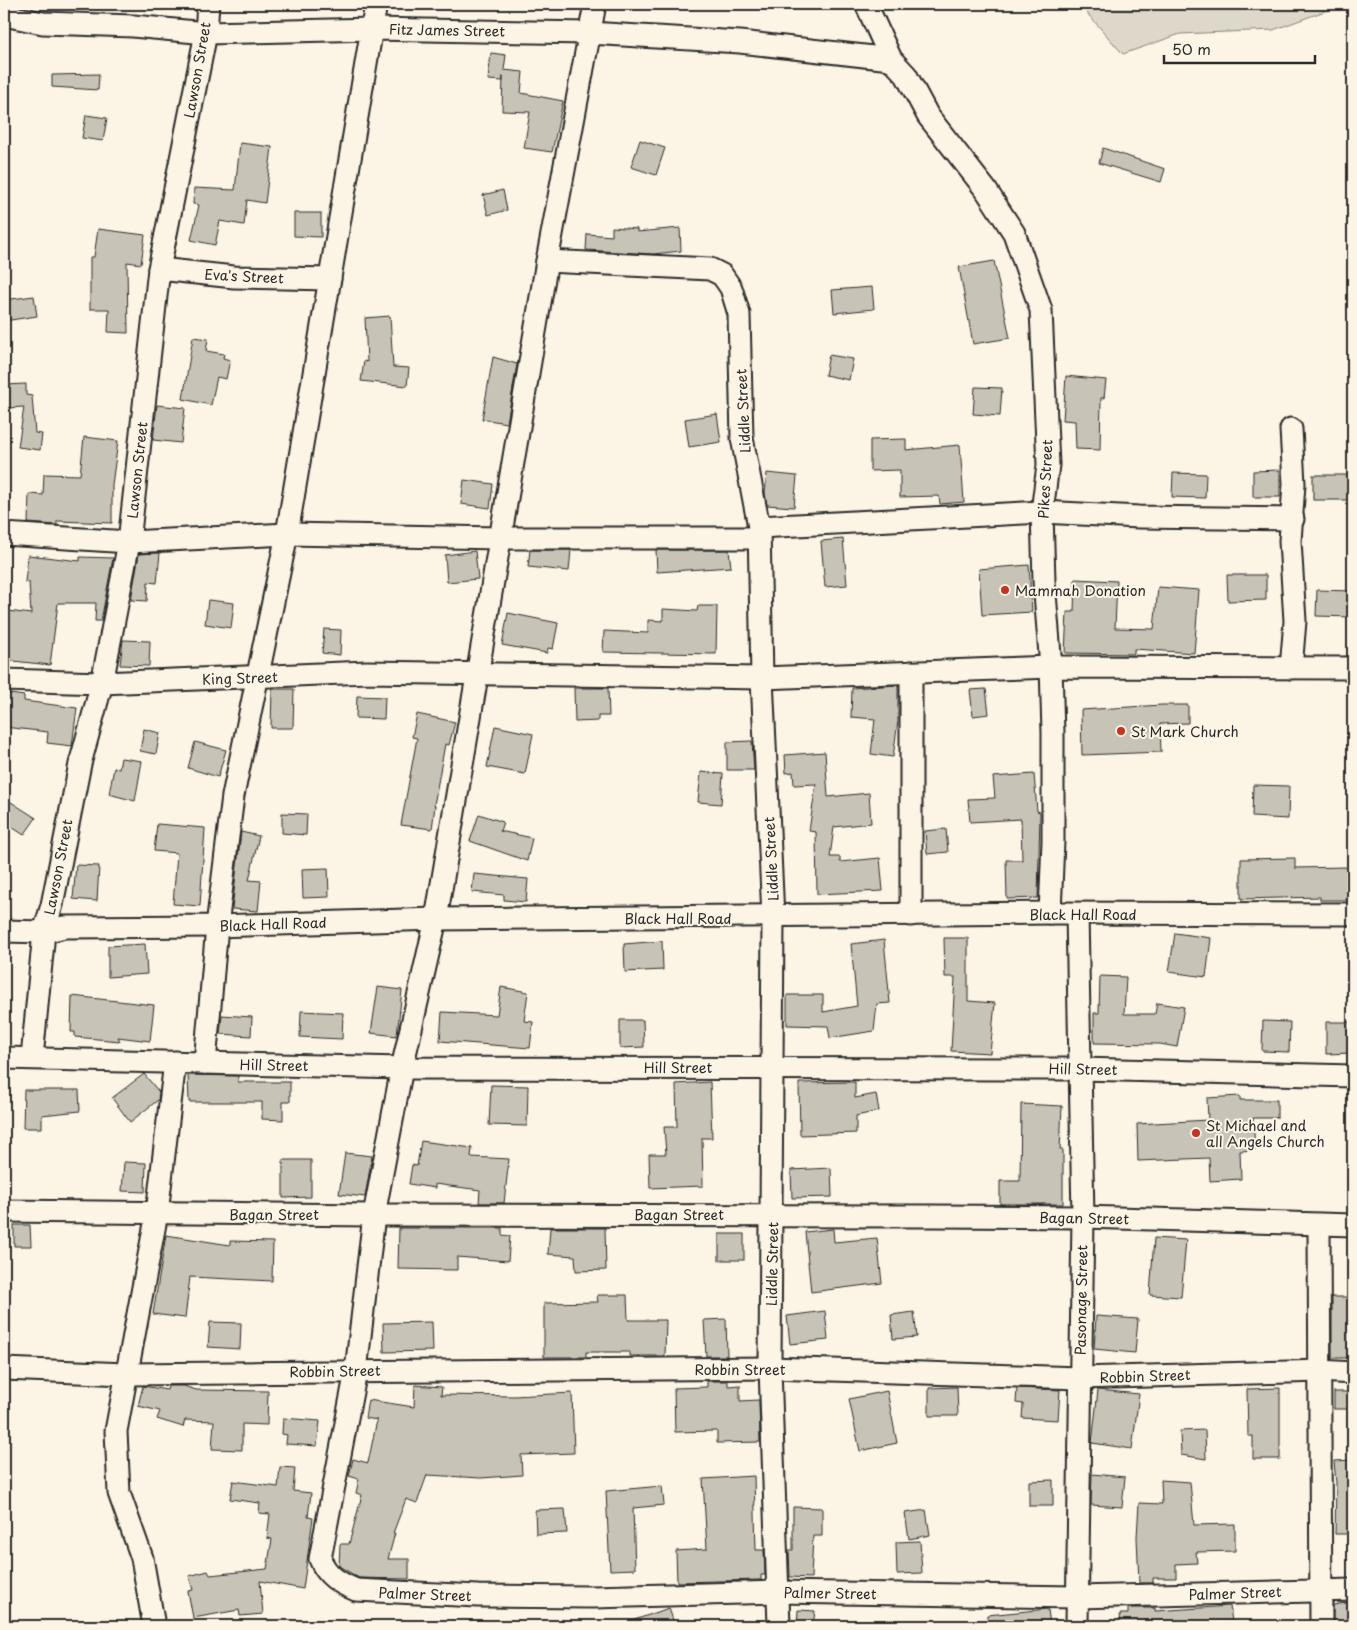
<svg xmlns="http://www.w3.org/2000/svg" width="1357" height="1630" viewBox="0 0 1357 1630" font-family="'Playpen Sans',sans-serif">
	<rect width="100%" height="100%" fill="#fcf5e5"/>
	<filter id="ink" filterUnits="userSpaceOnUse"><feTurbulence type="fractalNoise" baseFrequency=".02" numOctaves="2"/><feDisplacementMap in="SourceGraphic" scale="10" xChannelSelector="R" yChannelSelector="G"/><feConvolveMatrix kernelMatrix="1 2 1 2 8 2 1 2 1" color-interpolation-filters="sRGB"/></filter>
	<g filter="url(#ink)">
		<polygon fill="#ded8ca" stroke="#84827a" points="1079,4 1344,4 1273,30 1180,34 1123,54"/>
		<g fill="#c8c3b7" stroke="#2b2b2b">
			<polygon points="491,53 506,55 504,70 523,72 521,93 563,101 552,152 524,148 530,112 502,111 503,76 503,81 488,80"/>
			<polygon points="99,74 98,90 52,87 52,75"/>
			<polygon points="86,115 107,118 103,141 82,138"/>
			<polygon points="640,140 665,148 656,175 631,167"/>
			<polygon points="240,143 272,147 265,203 247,200 244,225 220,221 215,245 191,240 199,205 193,204 194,188 235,190"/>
			<polygon points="1103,148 1165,169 1161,182 1099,163"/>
			<polygon points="503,190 507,210 488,215 483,195"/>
			<polygon points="294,213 321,213 321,237 294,236"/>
			<polygon points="612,227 637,229 637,232 680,228 681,251 653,254 586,250 587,234 612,236"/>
			<polygon points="98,229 145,235 141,264 127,262 128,333 108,332 109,309 90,309 90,257 94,257"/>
			<polygon points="994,261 1010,338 973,344 959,267"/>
			<polygon points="872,287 874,309 834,313 832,290"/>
			<polygon points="34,296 37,316 4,321 4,300"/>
			<polygon points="390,316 393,367 409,368 407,386 361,381 364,361 367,362 365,318"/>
			<polygon points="193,337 208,339 206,351 224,354 223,358 230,360 226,379 217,377 211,405 183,399"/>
			<polygon points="829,355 853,359 849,380 825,375"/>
			<polygon points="493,357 517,364 507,423 482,419"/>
			<polygon points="1066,376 1106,380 1104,398 1101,398 1100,450 1076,449 1075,421 1063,420"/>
			<polygon points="26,384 26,395 32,396 35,433 42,434 40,450 18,447 24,407 4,408 4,385"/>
			<polygon points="975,387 1002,388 1000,416 973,414"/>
			<polygon points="157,405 185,408 181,443 153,440"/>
			<polygon points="717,414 721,442 689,447 685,419"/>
			<polygon points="84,437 118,441 112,485 112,523 57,521 57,525 28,523 29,494 43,495 44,474 80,475"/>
			<polygon points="906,439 906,450 960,445 964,502 940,504 939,496 900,497 900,470 870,471 870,440"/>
			<polygon points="1280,470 1280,497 1253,497 1253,471"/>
			<polygon points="767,473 797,476 794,507 767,505 765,493"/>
			<polygon points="1173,473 1206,474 1205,498 1172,497"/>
			<rect x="1313" y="475" width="40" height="25"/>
			<polygon points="464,480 493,484 490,508 461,504"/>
			<polygon points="843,539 847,585 825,587 821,541"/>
			<polygon points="530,550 571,550 569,571 528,567"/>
			<polygon points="656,550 729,550 731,567 657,572"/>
			<polygon points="475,551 478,579 447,582 445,555"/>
			<polygon points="160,553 157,583 148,582 147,601 131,600 139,554"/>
			<polygon points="28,555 80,561 80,557 113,558 101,621 95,621 96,603 58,603 50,665 4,660 8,611 31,614 29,582 25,582"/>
			<polygon points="1029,565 1032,612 982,615 979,569"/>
			<polygon points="1227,575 1266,575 1266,600 1228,601"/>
			<polygon points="1075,579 1117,581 1115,628 1154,629 1158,587 1199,590 1194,653 1134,649 1134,654 1065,653 1067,612 1074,612"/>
			<polygon points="1317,590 1353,591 1353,617 1316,616"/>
			<polygon points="208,600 234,603 231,628 205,624"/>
			<polygon points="698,606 717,606 716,654 603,652 604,631 648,633 648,620 663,621 663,609 697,611"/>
			<polygon points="508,613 558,623 553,649 548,648 547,653 502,645"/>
			<polygon points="324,629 341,630 340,655 322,653"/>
			<polygon points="123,640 150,641 149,666 120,665"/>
			<polygon points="898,685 898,721 893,757 871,754 875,719 851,717 852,688"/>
			<polygon points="574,688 608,688 609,716 598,716 598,721 575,722"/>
			<polygon points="272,689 294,689 293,728 271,728"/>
			<polygon points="986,689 989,714 973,716 970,690"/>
			<polygon points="4,693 24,696 24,701 77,708 72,746 47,743 48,732 4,727"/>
			<polygon points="357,696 385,697 384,719 356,718"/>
			<polygon points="1162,705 1188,705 1188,723 1160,724 1161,752 1082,755 1081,710"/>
			<polygon points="417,714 455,722 449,745 445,744 434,805 435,806 432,829 401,825 417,738 412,737"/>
			<polygon points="495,726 533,734 525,774 487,767"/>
			<polygon points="144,729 160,733 156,754 140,751"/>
			<polygon points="752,741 754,770 727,770 727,742"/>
			<polygon points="195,742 226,750 218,777 188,768"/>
			<polygon points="825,752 828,797 869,793 871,823 834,827 830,857 840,857 840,862 880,858 883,891 817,894 816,832 809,831 816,784 794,785 793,772 786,773 785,755"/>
			<polygon points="121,758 142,761 135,801 109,794 114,768 119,769"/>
			<polygon points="701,772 723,774 721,804 698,802"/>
			<polygon points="1034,774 1037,811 1040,812 1038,898 1007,899 1006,860 1022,860 1021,819 970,822 968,799 995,798 993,777"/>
			<polygon points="1253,785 1289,786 1288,819 1252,817"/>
			<polygon points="11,802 36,818 24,835 4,822 4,812"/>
			<polygon points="282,813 307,814 306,835 282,833"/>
			<polygon points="479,814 503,822 500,831 532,838 527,861 470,841"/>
			<polygon points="157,824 205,828 200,906 173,904 177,853 154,851"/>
			<polygon points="946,829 948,852 927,854 925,831"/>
			<polygon points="241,832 259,836 249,880 261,881 258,911 232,909"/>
			<polygon points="1295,858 1295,868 1348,867 1348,900 1320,900 1320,897 1241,899 1241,859"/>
			<polygon points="76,865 99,866 97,901 73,899"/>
			<polygon points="328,868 329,897 303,898 302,869"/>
			<polygon points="474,874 528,879 526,902 504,900 504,895 472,892"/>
			<polygon points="1175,933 1211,938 1206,977 1169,972"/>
			<polygon points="944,938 968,938 968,1001 995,1003 990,1053 951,1051 955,977 945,977"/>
			<polygon points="884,940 890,1003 877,1004 874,1031 830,1038 828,1026 787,1025 787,995 823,995 823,1012 857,1006 851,944"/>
			<polygon points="662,941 663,970 625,972 624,944"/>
			<polygon points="145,944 147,974 108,977 108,946"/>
			<polygon points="1100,976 1126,977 1124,1014 1155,1014 1157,1003 1184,1007 1177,1047 1160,1044 1094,1043 1094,1013 1099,1013"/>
			<polygon points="378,987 402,990 397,1036 371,1033"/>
			<polygon points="501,987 528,992 524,1021 533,1022 530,1048 440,1041 442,1012 497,1015"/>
			<polygon points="72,996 154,1005 150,1041 118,1037 120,1041 75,1037 75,1032 71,1032"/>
			<polygon points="301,1011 343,1013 342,1039 300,1037"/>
			<polygon points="222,1015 252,1017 251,1036 220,1034"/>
			<polygon points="620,1020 643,1020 644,1047 620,1048"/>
			<polygon points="1263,1021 1290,1022 1289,1052 1262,1051"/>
			<polygon points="1326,1022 1352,1022 1353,1053 1326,1054"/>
			<polygon points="144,1074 159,1092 158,1100 130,1122 112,1098"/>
			<polygon points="188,1075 238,1076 238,1082 290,1082 290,1102 283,1102 283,1120 262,1119 262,1102 189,1102"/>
			<polygon points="710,1082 712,1138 702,1138 703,1186 650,1188 649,1154 666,1154 664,1127 677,1127 676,1084"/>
			<polygon points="855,1082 855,1098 876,1094 879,1111 856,1116 856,1133 800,1135 799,1083"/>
			<polygon points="491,1085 528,1086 527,1126 489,1125"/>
			<polygon points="24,1090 79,1090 80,1111 42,1115 42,1128 23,1128"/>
			<polygon points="1240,1096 1240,1100 1277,1100 1277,1118 1253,1118 1255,1150 1240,1151 1241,1179 1210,1181 1209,1158 1138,1161 1137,1124 1208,1120 1207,1098"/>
			<polygon points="1021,1104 1062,1106 1060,1150 1063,1150 1063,1204 1000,1204 1000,1181 1020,1181"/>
			<polygon points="421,1141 472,1148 471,1157 509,1159 504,1203 479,1203 480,1190 435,1184 435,1188 409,1184 412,1165 417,1166"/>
			<polygon points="345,1153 372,1156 365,1197 339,1194"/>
			<polygon points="283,1160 311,1160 311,1197 283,1198"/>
			<polygon points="124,1162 146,1163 145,1192 122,1191"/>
			<polygon points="831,1168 832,1197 792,1198 791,1170"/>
			<polygon points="14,1225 30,1225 31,1246 14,1246"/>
			<polygon points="399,1228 502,1228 502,1235 510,1236 508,1261 457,1257 457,1270 398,1269"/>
			<polygon points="550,1228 605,1228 606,1270 576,1271 575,1256 548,1254"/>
			<polygon points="833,1229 834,1242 877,1238 882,1283 811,1292 805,1232"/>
			<rect x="719" y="1234" width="25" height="26"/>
			<polygon points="166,1235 230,1245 230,1241 273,1242 272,1281 190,1277 185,1318 153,1314"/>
			<polygon points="1154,1238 1186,1240 1181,1297 1150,1295"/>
			<polygon points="597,1295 627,1295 628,1320 666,1320 665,1356 630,1356 630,1352 586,1352 586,1357 544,1357 544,1303 598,1302"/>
			<rect x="1332" y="1297" width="21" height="61"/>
			<polygon points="825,1311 828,1340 790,1344 787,1316"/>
			<polygon points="914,1312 917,1337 893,1339 891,1315"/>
			<polygon points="1096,1316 1138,1319 1135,1353 1094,1349"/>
			<polygon points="726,1319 727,1356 706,1356 704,1320"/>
			<polygon points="210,1322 241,1323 240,1349 208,1347"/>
			<polygon points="432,1322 433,1351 384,1352 383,1323"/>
			<polygon points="707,1381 728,1381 728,1386 740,1385 740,1401 759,1400 760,1442 717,1443 717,1431 675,1432 674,1388 707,1387"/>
			<polygon points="415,1385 442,1387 441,1395 514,1396 572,1393 574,1453 521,1455 522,1475 481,1478 427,1475 417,1503 406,1499 393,1533 395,1533 388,1559 409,1559 409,1579 359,1578 339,1566 340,1544 349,1544 362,1495 356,1493 359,1479 349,1476 353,1459 368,1463 377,1420 365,1418 368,1400 414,1407"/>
			<polygon points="143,1386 167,1390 168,1386 184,1386 196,1390 268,1391 267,1425 242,1424 242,1450 212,1449 214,1421 185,1420 183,1427 157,1419 160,1411 138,1406"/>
			<polygon points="957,1387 958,1416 929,1416 929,1388"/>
			<polygon points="1017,1388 1060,1390 1058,1420 1022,1418 1023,1404 1016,1403"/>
			<polygon points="1280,1388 1280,1459 1253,1459 1253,1436 1248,1436 1247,1389"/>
			<polygon points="1098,1390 1139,1394 1132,1449 1092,1443"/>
			<polygon points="887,1391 897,1443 860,1451 849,1399"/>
			<rect x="1334" y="1392" width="19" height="17"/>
			<polygon points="283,1418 320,1421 317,1446 286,1444 287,1435 282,1434"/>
			<polygon points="1205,1430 1206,1459 1181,1455 1180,1431"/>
			<polygon points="1353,1460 1353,1534 1335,1534 1336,1483 1334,1461"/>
			<polygon points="280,1467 295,1468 293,1491 311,1493 308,1517 313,1518 303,1589 260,1581 263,1614 240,1616 239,1610 193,1618 188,1591 193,1590 189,1576 208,1571 210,1575 267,1569 272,1539 267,1538 270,1514 259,1513 260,1503 230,1499 233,1481 278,1487"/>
			<polygon points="1092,1474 1125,1477 1122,1507 1091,1505"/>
			<polygon points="754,1476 756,1550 764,1550 765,1575 761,1575 761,1580 677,1582 676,1551 707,1549 703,1479"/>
			<polygon points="1053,1480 1053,1506 1029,1506 1029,1481"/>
			<polygon points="1161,1480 1190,1482 1194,1525 1235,1524 1235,1551 1196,1552 1197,1563 1176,1564 1176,1578 1153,1578 1153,1583 1139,1583 1137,1537 1139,1503 1162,1504"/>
			<polygon points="662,1486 664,1505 633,1508 635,1569 610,1570 606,1491"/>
			<polygon points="793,1507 822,1508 822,1536 813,1536 811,1578 790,1577 789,1550 793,1550"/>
			<polygon points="565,1509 567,1533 536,1534 535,1510"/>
			<polygon points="926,1510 930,1535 909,1539 905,1513"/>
			<polygon points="920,1541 922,1573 897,1574 896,1542"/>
			<polygon points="1353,1602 1353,1626 1333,1626 1333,1605"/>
			<polygon points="1230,1606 1232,1623 1213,1626 1121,1626 1120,1614 1128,1614 1128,1608 1155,1608 1155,1611"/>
			<polygon points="669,1608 675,1626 623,1626 623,1624"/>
			<polygon points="1048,1609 1050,1626 987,1626 987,1615"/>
			<polygon points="798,1610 815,1611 813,1626 797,1626"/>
		</g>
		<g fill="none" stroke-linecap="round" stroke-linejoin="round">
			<defs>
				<g id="street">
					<path d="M595,4L547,261L436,919L402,1068L374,1215L356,1371L320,1559C327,1576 339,1583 356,1590L478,1596L593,1597L778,1592L1077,1597L1353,1590"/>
					<polyline points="866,4 891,59 906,75 928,116 986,190 1014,233 1041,310 1048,465 1042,512 1044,581 1051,667 1053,733 1053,841 1050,913"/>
					<polyline points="4,15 43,23 133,26 206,33 373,29 589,33 740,42 891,59"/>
					<polyline points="547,261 710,269 722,275 731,288 739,314 742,438 759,527 762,678 773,917 770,1368 779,1626"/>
					<polyline points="159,269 234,277 330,279"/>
					<polyline points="1291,429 1294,484 1290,541 1295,621 1291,668"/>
					<polyline points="759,527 1042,512 1139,517 1293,519"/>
					<polyline points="4,534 129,542 287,534 500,538 758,538"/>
					<polyline points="4,680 102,683 367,672 762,678 1051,667 1353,668"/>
					<polyline points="1077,914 1083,1217 1077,1626"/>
					<polyline points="911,915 911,672"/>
					<polyline points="4,931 44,932 64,927 217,926 436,919 1050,913 1353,914"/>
					<polyline points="4,1058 402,1068 1080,1069 1353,1076"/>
					<polyline points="32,1058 44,932 52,905 80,764 102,683 129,542 159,269 206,33 208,4"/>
					<polyline points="205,1063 217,926 233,796 287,534 376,4"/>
					<polyline points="4,1211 374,1215 933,1216 1083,1217 1353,1225"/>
					<polyline points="1319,1226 1321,1626"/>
					<polyline points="4,1369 126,1374 770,1368 1080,1378 1320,1371 1353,1373"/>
					<polyline points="154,1626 142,1558 119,1493 116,1431 157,1213 175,1062"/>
				</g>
			</defs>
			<use href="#street" stroke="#2b2b2b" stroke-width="25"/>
			<use href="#street" stroke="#fcf5e5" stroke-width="21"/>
		</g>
	</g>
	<g fill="#c8321e" stroke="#fcf5e5" stroke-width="2">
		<circle cx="1005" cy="590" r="5"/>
		<circle cx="1121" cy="731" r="5"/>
		<circle cx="1196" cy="1133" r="5"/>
	</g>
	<g text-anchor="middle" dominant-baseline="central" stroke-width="4" stroke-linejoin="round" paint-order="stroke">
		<g font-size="14" fill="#2b2b2b" stroke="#fcf5e5">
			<text transform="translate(447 30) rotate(1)">Fitz James Street</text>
			<text transform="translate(197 70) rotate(-80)">Lawson Street</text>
			<text transform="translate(244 276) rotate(3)">Eva's Street</text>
			<text transform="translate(743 411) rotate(-93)">Liddle Street</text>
			<text transform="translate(137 470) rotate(-84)">Lawson Street</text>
			<text transform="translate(1045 479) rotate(-87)">Pikes Street</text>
			<text transform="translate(240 678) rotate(-2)">King Street</text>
			<text transform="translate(771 859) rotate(-93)">Liddle Street</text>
			<text transform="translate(58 867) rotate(-79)">Lawson Street</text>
			<text x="1083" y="914">Black Hall Road</text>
			<text x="678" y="918">Black Hall Road</text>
			<text transform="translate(273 924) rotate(-2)">Black Hall Road</text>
			<text transform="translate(274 1065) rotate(1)">Hill Street</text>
			<text x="678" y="1067">Hill Street</text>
			<text transform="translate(1083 1069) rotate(1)">Hill Street</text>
			<text x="274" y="1214">Bagan Street</text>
			<text x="679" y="1214">Bagan Street</text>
			<text transform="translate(1084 1218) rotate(1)">Bagan Street</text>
			<text transform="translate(772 1264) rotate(-89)">Liddle Street</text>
			<text transform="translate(1081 1300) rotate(-89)">Pasonage Street</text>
			<text x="740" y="1369">Robbin Street</text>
			<text transform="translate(335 1371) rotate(-1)">Robbin Street</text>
			<text transform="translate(1145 1376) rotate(-2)">Robbin Street</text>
			<text transform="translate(830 1593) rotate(1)">Palmer Street</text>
			<text transform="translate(1235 1593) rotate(-2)">Palmer Street</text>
			<text transform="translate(425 1594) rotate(2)">Palmer Street</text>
		</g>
		<g font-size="14" fill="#2b2b2b" stroke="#fcf5e5" text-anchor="start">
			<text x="1015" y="590">Mammah Donation</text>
			<text x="1131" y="731">St Mark Church</text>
			<text x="1206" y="1125">St Michael and<tspan x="1206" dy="16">all Angels Church</tspan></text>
		</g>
	</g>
	<rect width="1357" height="1630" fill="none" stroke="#fcf5e5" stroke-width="20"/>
	<rect x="10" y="10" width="1337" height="1610" fill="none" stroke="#2b2b2b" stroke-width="2" filter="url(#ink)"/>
	<path d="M1164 55v8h151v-8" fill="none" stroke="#2b2b2b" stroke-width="2.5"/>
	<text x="1172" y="55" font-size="15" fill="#2b2b2b" stroke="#fcf5e5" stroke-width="4" paint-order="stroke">50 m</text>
</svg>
